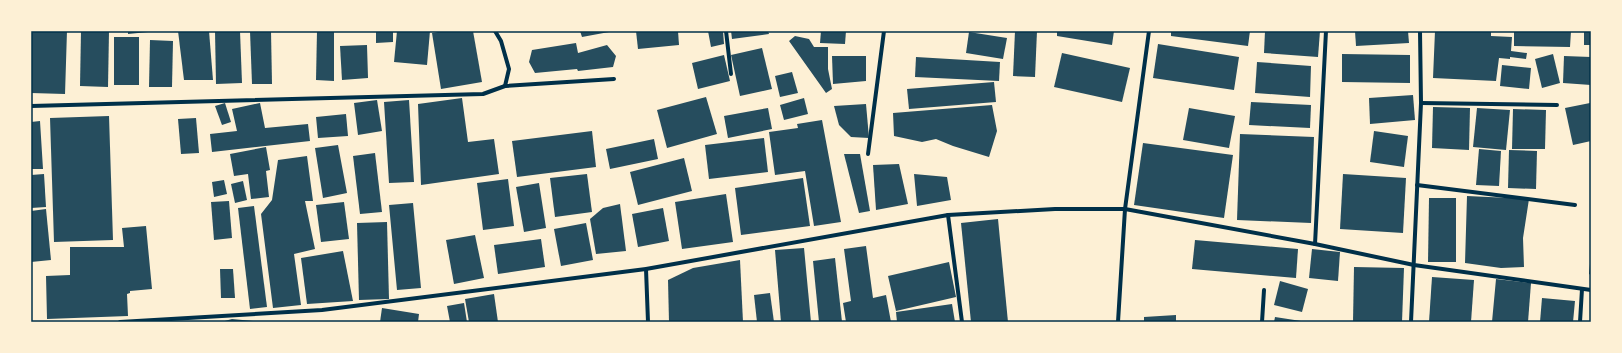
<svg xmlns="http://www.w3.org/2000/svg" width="1622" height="353" viewBox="0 0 1622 353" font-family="'Space Grotesk',sans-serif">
	<rect width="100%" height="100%" fill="#fdf0d5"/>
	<g fill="#264d5e">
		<polygon points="31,31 67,31 65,94 31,93"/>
		<polygon points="81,31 109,31 108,87 80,86"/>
		<polygon points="128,31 148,31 148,32 128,34"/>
		<polygon points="178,31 209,31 213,80 184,80"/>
		<polygon points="215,31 240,31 242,83 216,84"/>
		<polygon points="250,31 271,31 272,84 252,84"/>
		<polygon points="317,31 334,31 334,81 316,80"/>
		<polygon points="376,31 393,31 393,42 376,43"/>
		<polygon points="397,31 430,31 427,65 394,62"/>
		<polygon points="444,31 473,31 482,82 441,89 432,33"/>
		<polygon points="580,31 609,31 609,32 582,37"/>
		<polygon points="636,31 678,31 679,45 638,49"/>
		<polygon points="708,31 723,31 724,44 711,47"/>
		<polygon points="731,31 768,31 769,34 732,39"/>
		<polygon points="821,31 846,31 845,44 820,43"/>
		<polygon points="1015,31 1037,31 1035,77 1013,76"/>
		<polygon points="1057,31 1114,31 1112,45 1057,36"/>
		<polygon points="1171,31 1250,31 1248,46 1171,36"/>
		<polygon points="1265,31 1320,31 1318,57 1264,53"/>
		<polygon points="1355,31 1408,31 1409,43 1356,46"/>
		<polygon points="1435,31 1491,32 1491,36 1512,37 1511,51 1527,53 1526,59 1510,57 1510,59 1499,58 1496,81 1433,78"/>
		<polygon points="1514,31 1571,31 1570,47 1514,46"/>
		<rect x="1584" y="31" width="7" height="14"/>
		<polygon points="969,32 1007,38 1003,59 966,53"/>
		<polygon points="795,36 809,39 814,47 828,47 828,69 832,89 826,93 789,41"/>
		<rect x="114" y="37" width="25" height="48"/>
		<polygon points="150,40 173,41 172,87 149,87"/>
		<polygon points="576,43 578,53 607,45 616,56 613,67 578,71 577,69 535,73 529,62 532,50"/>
		<polygon points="1158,44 1239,57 1234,90 1153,78"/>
		<polygon points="367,45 368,78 342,80 340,46"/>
		<polygon points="762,48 772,89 740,96 731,55"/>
		<polygon points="1062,53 1130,68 1122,102 1054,87"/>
		<polygon points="1342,54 1410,55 1410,83 1342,82"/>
		<polygon points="1553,54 1560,83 1542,88 1535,59"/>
		<polygon points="724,55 730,81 698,89 692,63"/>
		<polygon points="832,56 866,56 866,81 833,84"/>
		<polygon points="1564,56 1591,57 1591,85 1563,83"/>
		<polygon points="916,57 1000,62 999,81 915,77"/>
		<polygon points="1257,62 1311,66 1310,97 1255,93"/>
		<polygon points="1502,65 1531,68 1529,89 1500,86"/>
		<polygon points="792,72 798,93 780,97 775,76"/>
		<polygon points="994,82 996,102 909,109 907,89"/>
		<polygon points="1413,95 1415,120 1370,124 1369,98"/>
		<polygon points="706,97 717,134 667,148 657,110"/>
		<polygon points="462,98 468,142 494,139 499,174 421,185 418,104"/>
		<polygon points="804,98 808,114 784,120 780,105"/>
		<polygon points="377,100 382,131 358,135 354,103"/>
		<polygon points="409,100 414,182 389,183 384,102"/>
		<polygon points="1251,102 1311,105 1310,128 1249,125"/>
		<polygon points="225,103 231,122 222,125 215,106"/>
		<polygon points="260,103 265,128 308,124 310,141 212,152 210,134 237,131 232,109"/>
		<polygon points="1590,103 1591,141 1573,145 1565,108"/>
		<polygon points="866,104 869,138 851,137 839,125 834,106"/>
		<polygon points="992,105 997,131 989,157 953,146 936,139 922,142 894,136 893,113"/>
		<polygon points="1433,107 1470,108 1469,150 1432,148"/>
		<polygon points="768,108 772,129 728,138 724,116"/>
		<polygon points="1189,108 1235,116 1229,148 1183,140"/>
		<polygon points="1477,108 1510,110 1506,150 1473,147"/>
		<polygon points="1513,109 1546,110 1545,149 1512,149"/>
		<polygon points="346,114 348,136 318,138 316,117"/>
		<polygon points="109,116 113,240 54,242 50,118"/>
		<polygon points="196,118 199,153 181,154 178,119"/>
		<polygon points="822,120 841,222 814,226 805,171 775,175 769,132 798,128 797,124"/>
		<polygon points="40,121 43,169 31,169 31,122"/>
		<polygon points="592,131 596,167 517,177 512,141"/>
		<polygon points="1374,131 1408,136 1404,167 1370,162"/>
		<polygon points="1240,134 1314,137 1311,223 1237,220"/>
		<polygon points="764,138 768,172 709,179 705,145"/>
		<polygon points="654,139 658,159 610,169 606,149"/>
		<polygon points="1143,143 1233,155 1224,218 1134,205"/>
		<polygon points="338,145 347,193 323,198 315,148"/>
		<polygon points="266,147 270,170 266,171 269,197 251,199 248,174 234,176 230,154"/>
		<polygon points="1479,149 1501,151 1499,186 1476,185"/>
		<polygon points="1509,150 1537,151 1536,189 1508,188"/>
		<polygon points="375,153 382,212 360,214 353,156"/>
		<polygon points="844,154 860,154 870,211 859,213"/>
		<polygon points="307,156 313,201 305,201 315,249 294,254 301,305 273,308 261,214 272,200 278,160"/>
		<polygon points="684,158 692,191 638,205 630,172"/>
		<polygon points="899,164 908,204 876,210 873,165"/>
		<polygon points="44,174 46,207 31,208 31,175"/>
		<polygon points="587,174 592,212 555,217 550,178"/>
		<polygon points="914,174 947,177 951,200 917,206"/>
		<polygon points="1343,174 1406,178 1403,233 1340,229"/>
		<polygon points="803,178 810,226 741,235 735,188"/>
		<polygon points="508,179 514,226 483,230 477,183"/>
		<polygon points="224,180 227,194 214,197 212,182"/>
		<polygon points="243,181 247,200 235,203 231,184"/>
		<polygon points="539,183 546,228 524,232 516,187"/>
		<polygon points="726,194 733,242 682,249 675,202"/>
		<polygon points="1467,196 1529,199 1523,238 1524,267 1501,268 1465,263"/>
		<polygon points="1429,198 1456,198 1456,262 1428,262"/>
		<polygon points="229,201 232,238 214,240 211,202"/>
		<polygon points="344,202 349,239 321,242 316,205"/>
		<polygon points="413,203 421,288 397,290 389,205"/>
		<polygon points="620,204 626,251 596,254 590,219 603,208"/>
		<polygon points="254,206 267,307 250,309 238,208"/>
		<polygon points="663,208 669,241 638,247 632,214"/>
		<polygon points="46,209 51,260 31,262 31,211"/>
		<polygon points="998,219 1008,322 971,322 961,223"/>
		<polygon points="387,222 389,299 359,300 357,223"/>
		<polygon points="586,223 593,260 561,266 554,229"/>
		<polygon points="146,226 152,289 130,291 130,293 127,294 128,316 47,319 46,276 70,275 70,247 124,247 122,228"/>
		<polygon points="475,235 484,278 454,284 446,240"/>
		<polygon points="541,239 545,267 498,274 494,245"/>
		<polygon points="1195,240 1298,249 1296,278 1192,269"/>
		<polygon points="866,246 873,298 886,295 891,322 846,322 843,303 851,301 844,249"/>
		<polygon points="804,248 811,322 781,322 775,250"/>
		<polygon points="1312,249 1340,252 1338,281 1309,278"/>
		<polygon points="343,251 353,301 307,304 301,258"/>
		<polygon points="835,258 842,322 819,322 813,261"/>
		<polygon points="740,260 743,322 669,322 668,280 693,268"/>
		<polygon points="949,262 956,297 896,311 888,276"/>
		<polygon points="1590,264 1591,264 1591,275 1589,274"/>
		<polygon points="1354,267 1404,268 1402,322 1353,322"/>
		<polygon points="220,269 233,269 235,298 221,298"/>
		<polygon points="1432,277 1474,280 1471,322 1429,322"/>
		<polygon points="1496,279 1531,283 1528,322 1492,322"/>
		<polygon points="1280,281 1308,289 1302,312 1274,305"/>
		<polygon points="770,293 774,322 757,322 754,295"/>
		<polygon points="494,294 498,322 469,322 465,299"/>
		<polygon points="1542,298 1575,301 1573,322 1540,322"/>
		<polygon points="464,303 467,322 450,322 447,306"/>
		<polygon points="952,304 955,322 897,322 896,312"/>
		<polygon points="382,308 419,314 418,322 380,322"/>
		<polygon points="1176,315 1176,322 1144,322 1144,317"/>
		<polygon points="1275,317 1301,321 1301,322 1274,322"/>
		<polygon points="232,319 253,321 254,322 221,322"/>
	</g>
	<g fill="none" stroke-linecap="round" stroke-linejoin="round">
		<g stroke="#003049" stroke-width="4">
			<polyline points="495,31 501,41 509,69 505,86 614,79"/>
			<polyline points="726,31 731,74"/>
			<polyline points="1421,103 1557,105"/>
			<polyline points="31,106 483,94 505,86"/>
			<polyline points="868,154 884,31"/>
			<polyline points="1417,185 1575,205"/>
			<polyline points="948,215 962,322"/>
			<polyline points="1315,244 1326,31"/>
			<polyline points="646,269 648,322"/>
			<polyline points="120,322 322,310 646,269 948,215 1055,209 1125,209 1315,244 1414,265 1591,290"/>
			<polyline points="1118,322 1125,209 1149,31"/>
			<polyline points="1262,322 1264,290"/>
			<polyline points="1411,322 1421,103 1420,31"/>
			<polyline points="1580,322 1582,289"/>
		</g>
	</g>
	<rect width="1622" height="353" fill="none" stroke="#fdf0d5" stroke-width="64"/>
	<rect x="32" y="32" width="1558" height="289" fill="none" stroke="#003049" stroke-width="1.5"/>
</svg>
